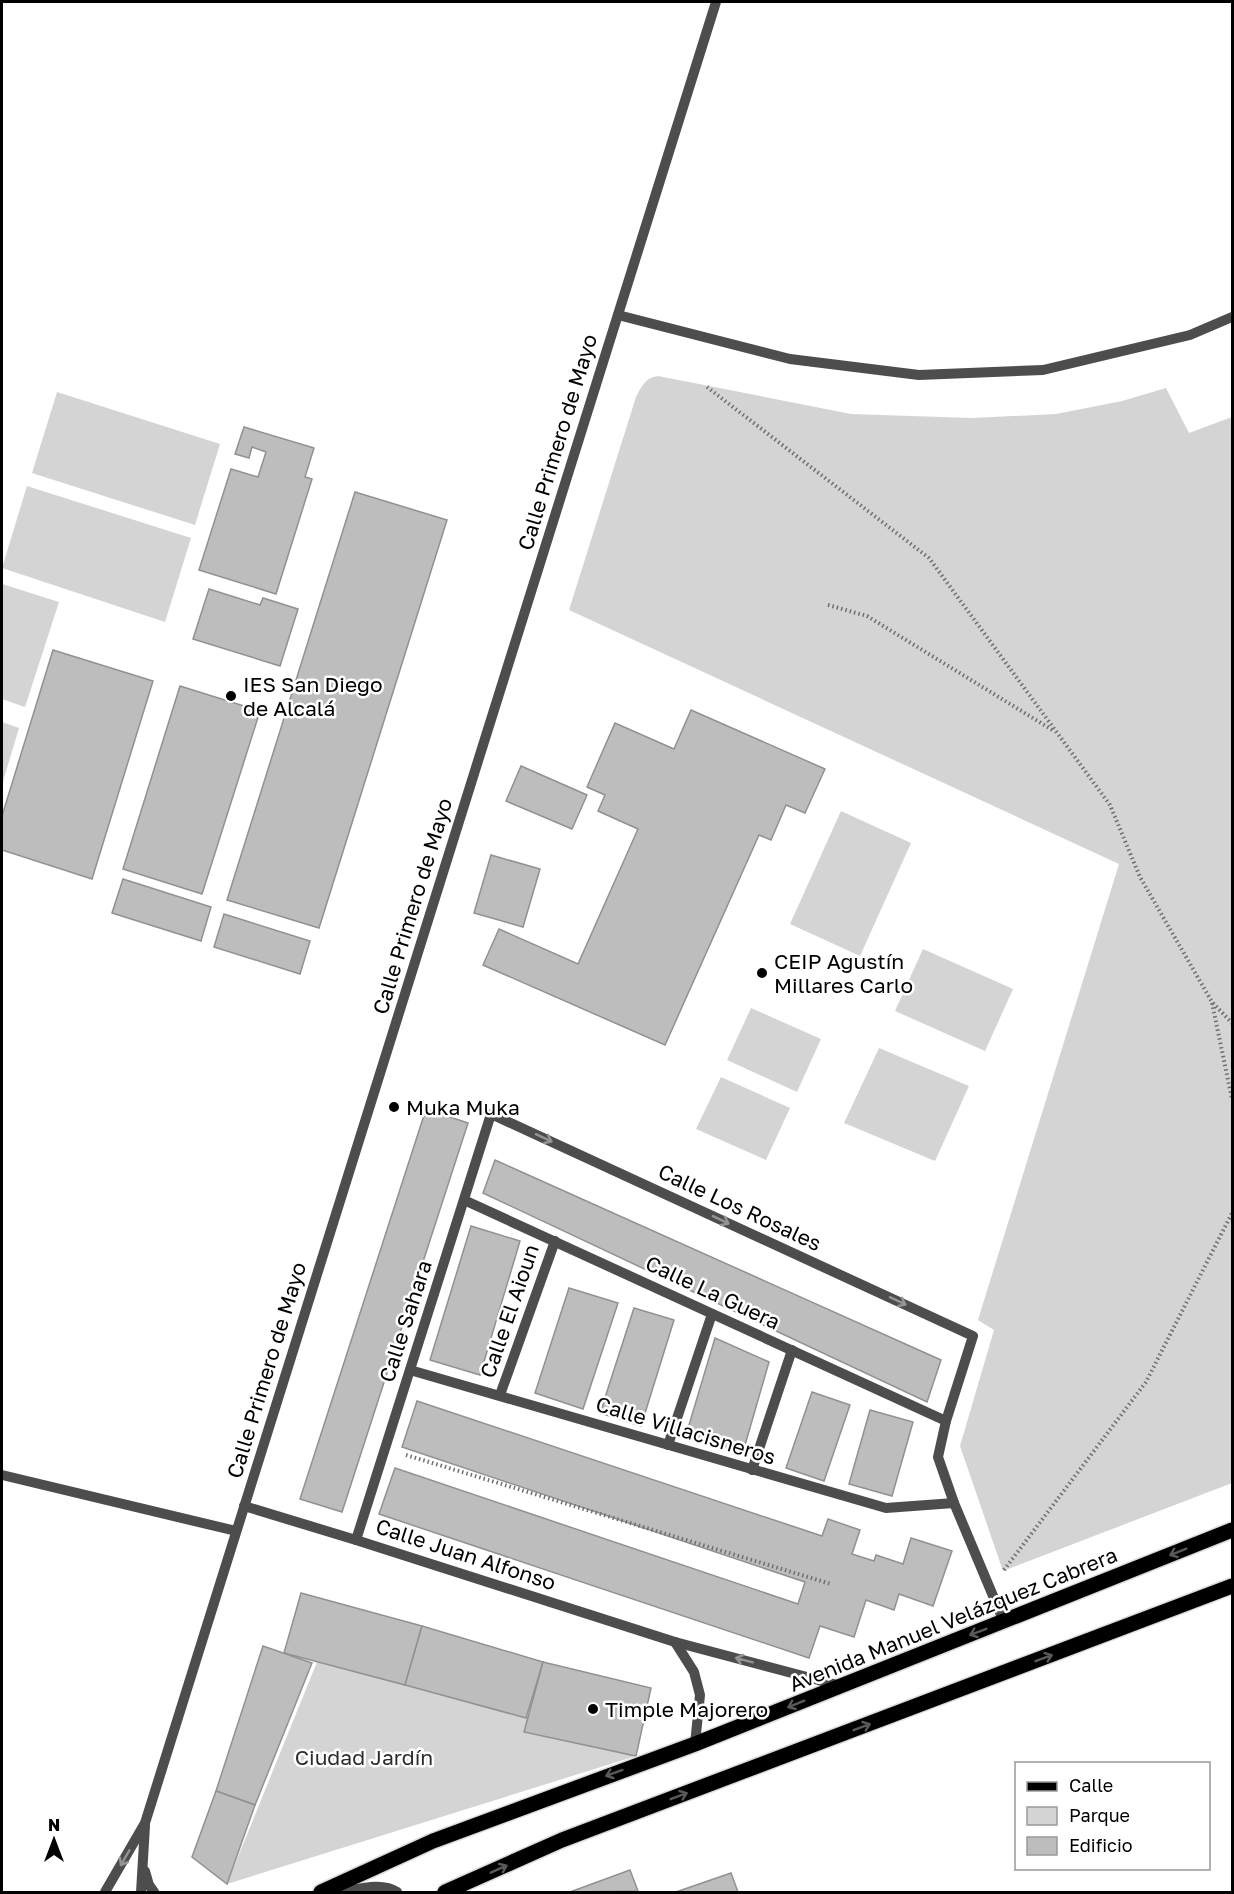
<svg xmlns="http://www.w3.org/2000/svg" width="1234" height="1894" viewBox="0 0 1234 1894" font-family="'Golos Text',sans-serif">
	<rect width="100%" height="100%" fill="#fff"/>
	<g fill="#d4d4d4">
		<path d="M658,376L851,414L972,418L1056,414L1122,401L1166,388L1189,433L1232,417V1483L1003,1571L960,1446L994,1330L978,1320L1119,864L569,610L636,397C642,386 645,378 658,376Z"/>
		<polygon points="57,392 220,444 195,525 32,473"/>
		<polygon points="27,486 191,538 165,622 2,568"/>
		<polygon points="2,584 59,602 25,707 2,699"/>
		<polygon points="2,722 19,728 2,785"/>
		<polygon points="841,811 911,843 860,956 790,924"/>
		<polygon points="923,949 1013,989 985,1051 895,1011"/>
		<polygon points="751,1008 821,1039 797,1092 727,1060"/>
		<polygon points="879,1048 969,1086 935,1161 844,1123"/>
		<polygon points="721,1077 790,1108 766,1160 696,1129"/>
		<polygon points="317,1662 528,1716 524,1732 636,1756 227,1884"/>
	</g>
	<g fill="#bdbdbd" stroke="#919191" stroke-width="1.5">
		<polygon points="244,427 314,448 305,477 312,479 276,594 199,570 231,469 258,477 266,452 252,447 249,458 235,454"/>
		<polygon points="355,492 447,520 319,928 227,900"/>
		<polygon points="209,589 260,605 263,598 298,609 280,666 193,639"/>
		<polygon points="53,650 153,681 92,879 2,850 2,816"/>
		<polygon points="180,686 260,711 202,894 123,869"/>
		<polygon points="691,710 825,769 805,813 786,805 771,840 759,835 665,1045 483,965 499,929 578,964 638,829 598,811 605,795 587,787 615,723 674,749"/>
		<polygon points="521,766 587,795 572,829 506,801"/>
		<polygon points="491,855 540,869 523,927 474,913"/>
		<polygon points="123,879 211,907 201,941 112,913"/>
		<polygon points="224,914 310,941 300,974 214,947"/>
		<polygon points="426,1109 468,1123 342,1512 300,1499"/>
		<polygon points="495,1160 941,1360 927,1402 483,1193"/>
		<polygon points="471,1226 520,1241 480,1375 430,1360"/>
		<polygon points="569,1288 618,1303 583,1409 535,1393"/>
		<polygon points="634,1308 674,1320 641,1426 600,1413"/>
		<polygon points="715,1338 769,1362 743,1452 686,1435"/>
		<polygon points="812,1392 850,1405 824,1481 786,1468"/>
		<polygon points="417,1401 822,1536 828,1519 860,1530 852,1554 874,1561 876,1555 903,1564 911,1538 952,1551 933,1606 899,1594 894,1610 866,1600 854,1637 820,1626 809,1658 379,1514 395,1468 798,1604 805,1582 402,1447"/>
		<polygon points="870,1410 913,1422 892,1496 849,1484"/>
		<polygon points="301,1593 422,1626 405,1685 284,1653"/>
		<polygon points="422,1626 543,1662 526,1718 405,1685"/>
		<polygon points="263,1646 312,1663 255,1805 216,1791"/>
		<polygon points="543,1662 651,1688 636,1756 524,1732"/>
		<polygon points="216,1791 255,1805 227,1884 192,1857"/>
		<polygon points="630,1870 638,1891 570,1892"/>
		<polygon points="731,1873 738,1892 676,1892"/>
	</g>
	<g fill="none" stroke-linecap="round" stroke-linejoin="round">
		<defs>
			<g id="major">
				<polyline points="321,1892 433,1841 695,1744 1232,1530"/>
				<polyline points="445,1892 562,1840 1232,1586"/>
			</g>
		</defs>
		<use href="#major" stroke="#dbdbdb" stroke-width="18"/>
		<g stroke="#6f6f6f" stroke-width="4" stroke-dasharray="1.5 3" stroke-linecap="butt">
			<polyline points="707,387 929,558 1110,805 1140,877 1212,1002 1232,1023"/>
			<polyline points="828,605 867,616 1054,731"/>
			<polyline points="1212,1003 1232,1099"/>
			<polyline points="406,1455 831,1584"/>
			<polyline points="1004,1570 1146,1382 1232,1213"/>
		</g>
		<g stroke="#4d4d4d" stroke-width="10">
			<polyline points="618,315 790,359 919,375 1043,370 1190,335 1232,317"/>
			<polyline points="464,1200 946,1421"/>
			<polyline points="410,1370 886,1508 954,1503"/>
			<polyline points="500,1395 555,1241"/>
			<polyline points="668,1445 712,1314"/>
			<polyline points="752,1470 792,1350"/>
			<polyline points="2,1475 236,1531"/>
			<polyline points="244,1506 356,1540 675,1642 841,1686"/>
			<polyline points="356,1540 491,1114 973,1336 946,1421 938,1457 954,1503 1004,1622"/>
			<polyline points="675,1642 694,1672 700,1695 695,1744"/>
			<polyline points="145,1871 149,1885 154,1892"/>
			<polyline points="105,1892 145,1823 716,2"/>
			<polyline points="141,1892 145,1826"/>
			<path d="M343,1892C360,1889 382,1882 397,1892"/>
		</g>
		<use href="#major" stroke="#000" stroke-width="15"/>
	</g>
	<defs><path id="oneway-shaft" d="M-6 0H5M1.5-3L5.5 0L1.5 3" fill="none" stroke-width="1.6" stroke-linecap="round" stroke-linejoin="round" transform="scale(1.5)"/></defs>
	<g stroke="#949494">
		<use href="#oneway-shaft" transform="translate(544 1138) rotate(25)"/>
		<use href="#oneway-shaft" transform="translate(721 1220) rotate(25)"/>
		<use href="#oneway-shaft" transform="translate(898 1301) rotate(25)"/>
		<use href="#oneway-shaft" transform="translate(744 1660) rotate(-165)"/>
		<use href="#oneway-shaft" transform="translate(125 1858) rotate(120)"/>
	</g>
	<g stroke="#595959">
		<use href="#oneway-shaft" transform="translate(1178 1552) rotate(158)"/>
		<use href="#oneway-shaft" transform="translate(978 1632) rotate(159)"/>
		<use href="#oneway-shaft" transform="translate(1044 1658) rotate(-21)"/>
		<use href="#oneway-shaft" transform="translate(796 1704) rotate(158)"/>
		<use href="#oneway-shaft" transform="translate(862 1727) rotate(-21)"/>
		<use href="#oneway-shaft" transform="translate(614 1773) rotate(160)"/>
		<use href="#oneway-shaft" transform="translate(679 1796) rotate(-21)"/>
		<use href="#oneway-shaft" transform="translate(499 1869) rotate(-24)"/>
	</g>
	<g fill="#000" stroke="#fff" stroke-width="2">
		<circle cx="231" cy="696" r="6"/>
		<circle cx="762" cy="973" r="6"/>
		<circle cx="394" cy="1107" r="6"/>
		<circle cx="593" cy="1709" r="6"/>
	</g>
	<g text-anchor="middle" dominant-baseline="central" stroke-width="5" stroke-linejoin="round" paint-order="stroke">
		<g font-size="21" fill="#000" stroke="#fff">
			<text transform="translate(557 442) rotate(-73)">Calle Primero de Mayo</text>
			<text transform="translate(412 906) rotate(-73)">Calle Primero de Mayo</text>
			<text transform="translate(740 1207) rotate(25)">Calle Los Rosales</text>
			<text transform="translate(713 1292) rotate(25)">Calle La Guera</text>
			<text transform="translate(509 1311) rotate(-71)">Calle El Aioun</text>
			<text transform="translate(405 1321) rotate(-72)">Calle Sahara</text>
			<text transform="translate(266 1370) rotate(-73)">Calle Primero de Mayo</text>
			<text transform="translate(686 1430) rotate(17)">Calle Villacisneros</text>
			<text transform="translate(466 1554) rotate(18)">Calle Juan Alfonso</text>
			<text transform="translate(953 1619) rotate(-22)">Avenida Manuel Velázquez Cabrera</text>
		</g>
		<g font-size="21" fill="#000" stroke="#fff" text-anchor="start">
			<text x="243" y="684">IES San Diego<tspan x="243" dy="24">de Alcalá</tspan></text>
			<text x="774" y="961">CEIP Agustín<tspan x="774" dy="24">Millares Carlo</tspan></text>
			<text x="406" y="1107">Muka Muka</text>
			<text x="605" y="1709">Timple Majorero</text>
		</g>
		<g font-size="21" fill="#2b2b2b" stroke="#fff">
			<text x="364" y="1757">Ciudad Jardín</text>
		</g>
	</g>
	<rect width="1234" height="1894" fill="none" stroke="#000000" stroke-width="6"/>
	<rect x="1015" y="1762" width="195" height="108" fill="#ffffff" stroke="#999999" stroke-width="1.5"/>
	<rect x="1027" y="1782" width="30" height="9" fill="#000000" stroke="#999999" stroke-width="1.5"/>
	<text x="1069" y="1792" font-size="18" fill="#000000">Calle</text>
	<rect x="1027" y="1807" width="30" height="18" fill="#d4d4d4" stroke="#999999" stroke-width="1.5"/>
	<text x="1069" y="1822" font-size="18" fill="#000000">Parque</text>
	<rect x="1027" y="1837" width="30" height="18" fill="#bdbdbd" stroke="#999999" stroke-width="1.5"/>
	<text x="1069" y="1852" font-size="18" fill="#000000">Edificio</text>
	<g transform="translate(54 1840)" stroke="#ffffff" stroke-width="4.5" paint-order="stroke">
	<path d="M0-4.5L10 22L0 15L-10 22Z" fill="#000000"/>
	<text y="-9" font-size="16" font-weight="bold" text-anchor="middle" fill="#000000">N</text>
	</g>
</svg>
